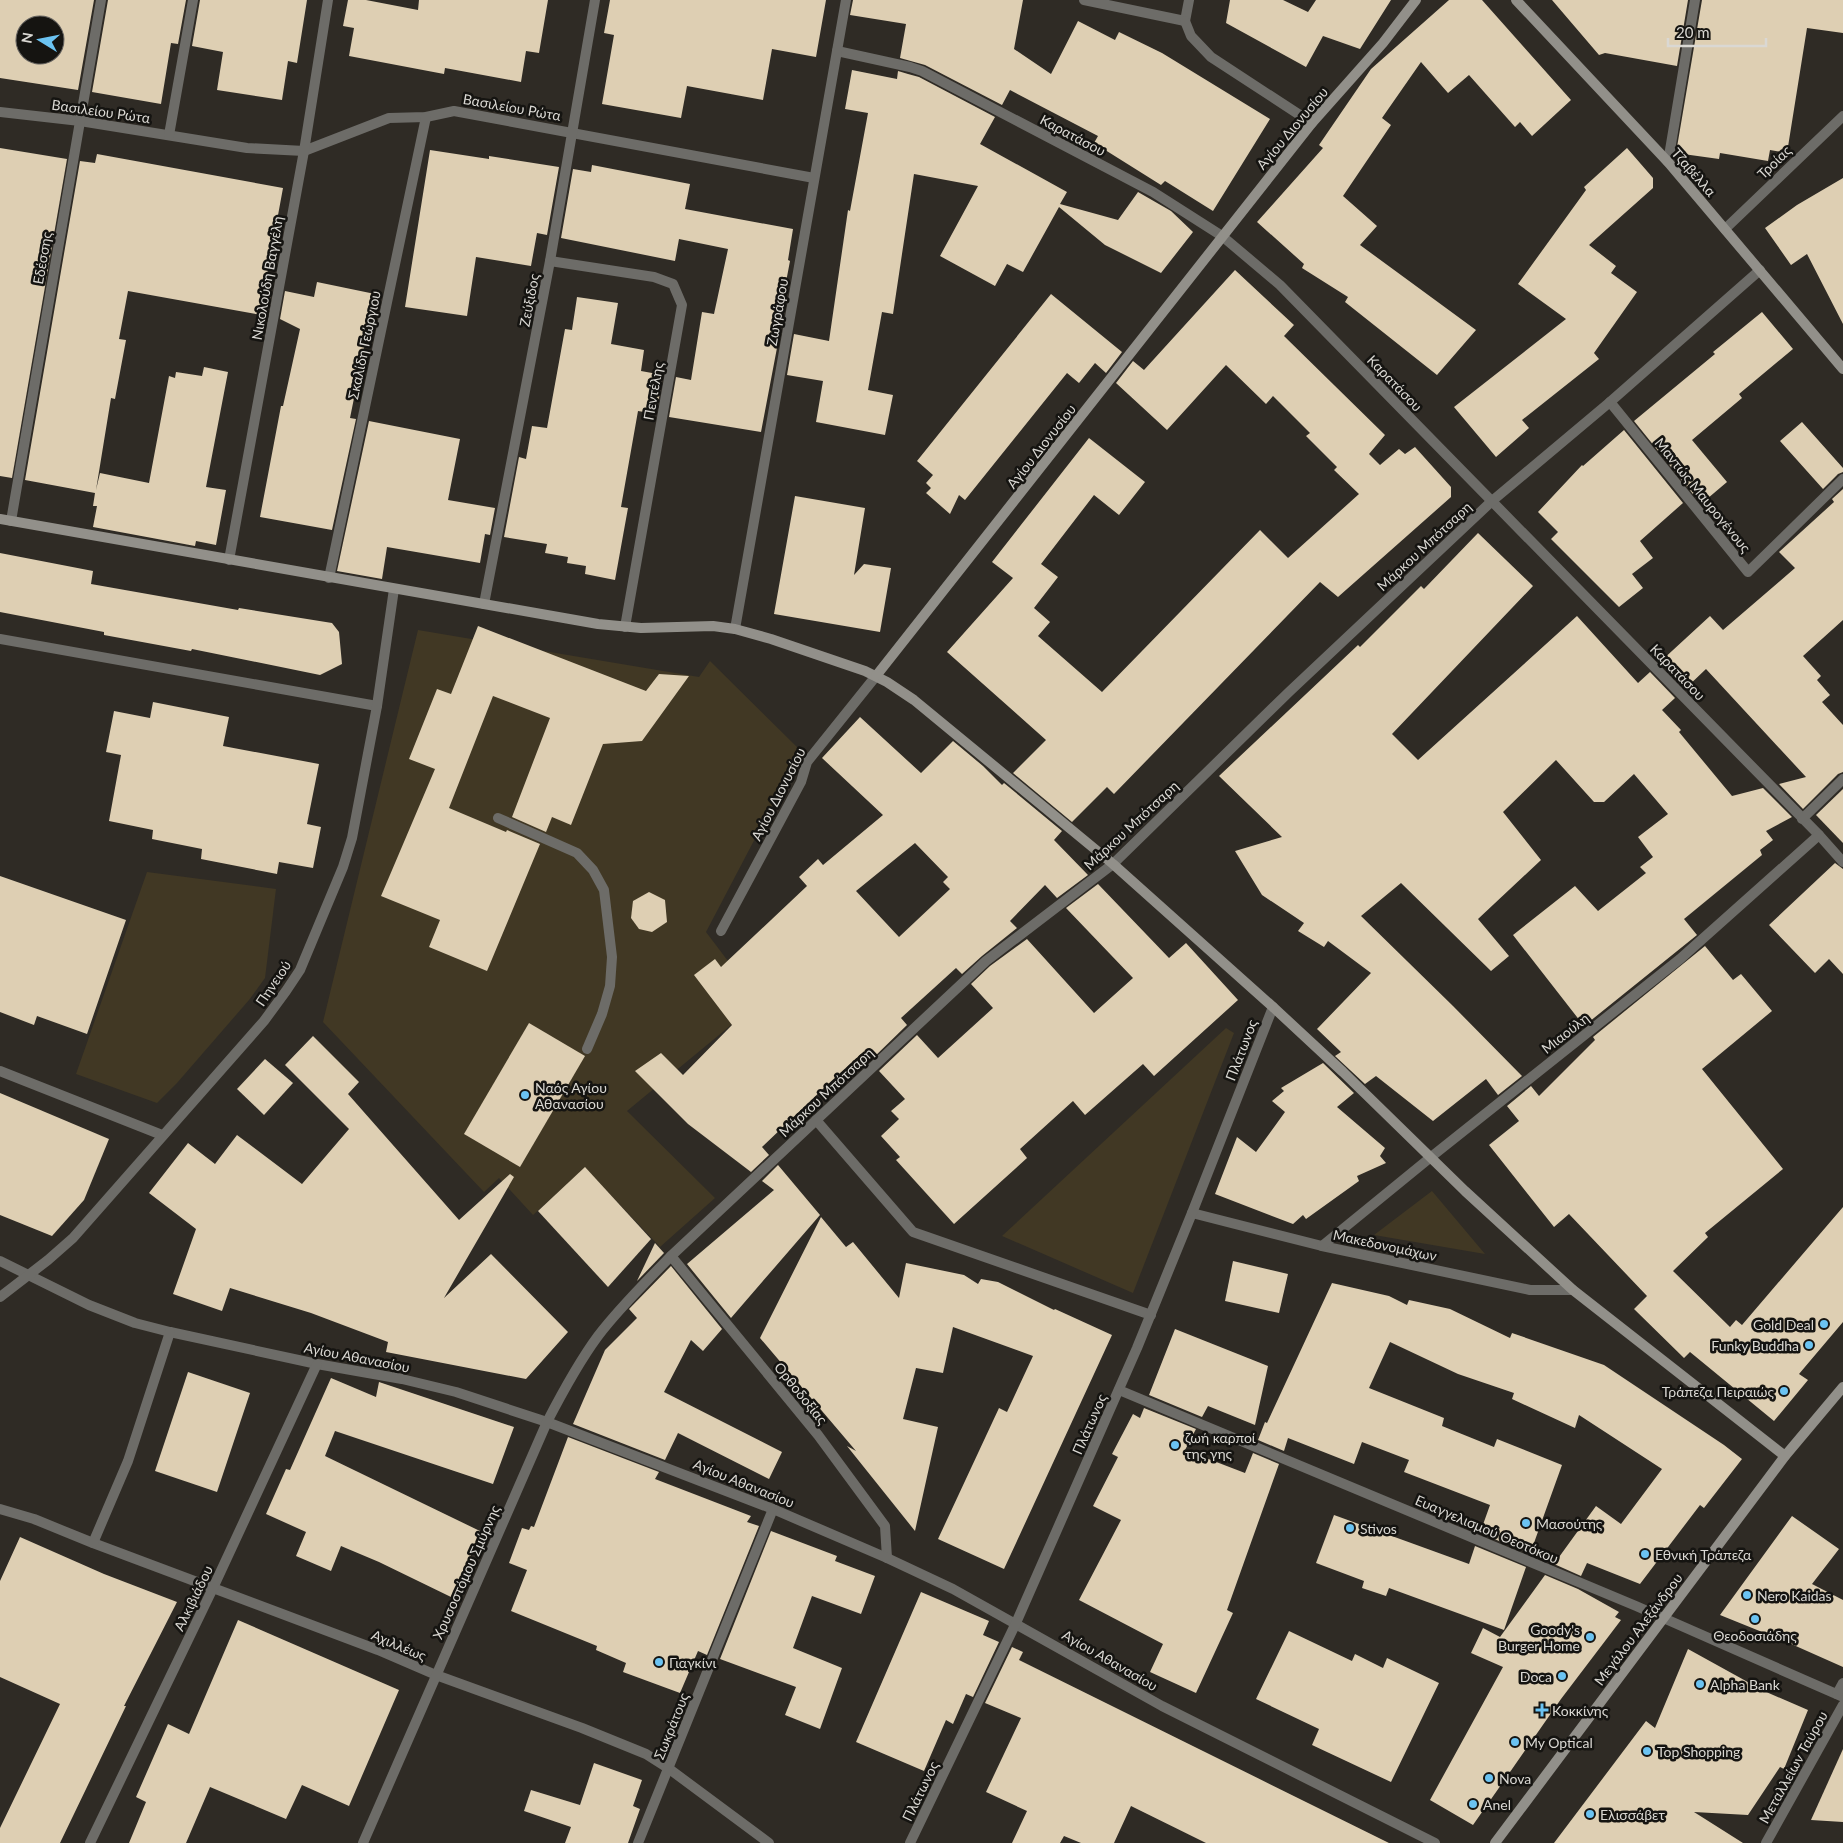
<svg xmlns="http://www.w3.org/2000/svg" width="1843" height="1843" viewBox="0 0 1843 1843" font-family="Lato,sans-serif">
	<rect width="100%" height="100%" fill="#2f2b25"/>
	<g fill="#413824">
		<polygon points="418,630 699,677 710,661 801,751 706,932 759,1002 627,1111 715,1198 660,1247 585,1168 533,1215 499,1178 484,1192 323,1022"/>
		<polygon points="147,872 276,889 265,978 249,1000 177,1083 157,1103 76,1074"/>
		<polygon points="1226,1028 1234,1033 1133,1293 1002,1236"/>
		<polygon points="1432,1191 1485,1254 1374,1235"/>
	</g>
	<g fill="#decfb3" fill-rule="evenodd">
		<path d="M0,0H94L78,90L0,78ZM25,25H55V55H25Z"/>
		<polygon points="108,0 186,0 178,44 171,43 161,104 92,92"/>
		<polygon points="200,0 307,0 297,63 288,61 282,100 217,90 223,52 192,46"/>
		<polygon points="348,0 366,0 418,10 419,0 548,0 539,53 526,51 521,82 445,68 444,74 349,56 354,28 343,26"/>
		<polygon points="610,0 826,0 816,57 772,49 763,100 687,86 681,118 602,104 614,35 604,33"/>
		<polygon points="853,0 1023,0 1014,49 1051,74 1078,21 1115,40 1119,32 1162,53 1270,119 1213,211 1165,181 1161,185 1094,143 1098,136 1010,90 1002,105 925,65 900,58 906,24 850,15"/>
		<polygon points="1230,0 1283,0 1308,12 1316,0 1391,0 1360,49 1323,36 1306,67 1226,23"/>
		<polygon points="1449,0 1482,0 1571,100 1532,136 1520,122 1515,127 1469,75 1448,93 1421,62 1382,118 1391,125 1343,196 1377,226 1360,245 1476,330 1437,375 1345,302 1348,297 1302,268 1304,264 1257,222 1323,148 1319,145 1371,69"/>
		<polygon points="1552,0 1688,0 1677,66 1605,53 1599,55"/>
		<polygon points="1702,0 1843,0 1843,33 1807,28 1787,153 1770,150 1768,161 1720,153 1719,159 1676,153"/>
		<polygon points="852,70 897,79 898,71 908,74 919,77 995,117 980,144 1067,192 1060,204 1118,220 1138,192 1171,211 1193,232 1161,273 1105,245 1059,207 1023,272 1007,264 995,286 940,256 978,186 914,174 893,314 882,312 868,390 893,395 885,435 816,422 823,381 787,375 794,334 829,341 848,210 850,211 868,113 845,109"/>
		<polygon points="0,148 67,159 12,478 0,476"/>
		<polygon points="1627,148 1653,178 1653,188 1589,245 1616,266 1611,273 1637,292 1594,353 1599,359 1522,420 1529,428 1496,457 1454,407 1566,319 1518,284 1586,190 1584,187"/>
		<polygon points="430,150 489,159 489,156 559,167 547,235 537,233 531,266 476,257 467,316 405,307"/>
		<polygon points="97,154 283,188 265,286 272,288 267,316 128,291 119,339 126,340 115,399 111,398 96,490 100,473 149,483 169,376 175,378 176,372 202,376 204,367 228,372 206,487 226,490 216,545 196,541 195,546 93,527 97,506 93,506 95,493 25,480 80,161 95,163"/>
		<polygon points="592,165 690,184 685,209 793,229 788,260 790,261 778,324 778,332 780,332 761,432 669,417 676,377 691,380 702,312 714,314 728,249 679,239 675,261 561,238 573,169 591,172"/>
		<polygon points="1843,178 1843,324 1807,254 1791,265 1765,228 1797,205"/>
		<polygon points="1235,270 1294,325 1284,336 1385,435 1369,454 1380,465 1399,449 1405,454 1415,447 1451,487 1451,497 1338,597 1320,582 1114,794 1107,787 1072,822 1013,773 1046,740 947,652 1013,578 992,562 1089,438 1145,482 1119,515 1094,495 1041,564 1058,577 1034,608 1050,622 1038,636 1102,692 1260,530 1288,558 1359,494 1334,470 1337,467 1306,436 1310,433 1273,396 1266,404 1226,365 1167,430 1116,383 1133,361 1144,370"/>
		<polygon points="317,282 375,294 350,418 356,419 332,530 260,517 281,406 283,406 300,329 280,319 285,291 314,297"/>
		<polygon points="1051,294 1122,352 1106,373 1095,363 1079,383 1067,373 965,500 959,495 950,514 926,493 931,488 926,483 933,475 917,461"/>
		<polygon points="577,297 618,303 611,344 644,350 641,371 663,375 656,414 638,411 621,507 628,508 615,580 585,574 586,566 567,563 568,557 545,553 547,544 504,537 519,457 526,459 532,426 547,428 565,329 572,330"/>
		<polygon points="1762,312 1793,349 1739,394 1742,398 1692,440 1727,482 1701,504 1634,421 1715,354 1713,352"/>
		<polygon points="369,421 460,439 448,500 495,508 490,535 485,534 480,563 387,547 382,579 337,571"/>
		<polygon points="1802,422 1843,468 1843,472 1838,474 1823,489 1780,441"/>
		<polygon points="1624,430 1683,503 1640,541 1653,558 1632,574 1643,588 1619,607 1551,539 1558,532 1538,512 1582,465 1583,466"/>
		<polygon points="1843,489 1843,620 1803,656 1821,676 1817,680 1830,695 1822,702 1843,725 1843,772 1838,774 1803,809 1779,784 1806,777 1706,669 1685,689 1660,662 1710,616 1723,630 1795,568 1779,552 1834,502 1832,499"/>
		<polygon points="795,496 865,508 854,575 864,564 891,568 880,632 774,614"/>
		<polygon points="1478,533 1533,586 1392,734 1418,760 1577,616 1638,683 1650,672 1675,698 1662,710 1681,730 1679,732 1732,796 1763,788 1792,817 1766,831 1773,840 1760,850 1762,855 1684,919 1697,935 1584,1026 1513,935 1575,886 1598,911 1646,873 1640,867 1653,857 1638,837 1668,814 1634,774 1604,802 1594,802 1556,760 1503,812 1541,860 1478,919 1509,956 1491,971 1401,883 1361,916 1453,1006 1522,1076 1498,1095 1486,1079 1433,1121 1376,1076 1365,1084 1335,1056 1341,1052 1317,1029 1371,973 1328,941 1324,947 1298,931 1304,923 1262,895 1235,851 1282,837 1219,776 1358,645 1360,647 1421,586 1424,589"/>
		<polygon points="0,553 93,571 91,584 238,610 239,608 332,623 339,632 342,664 320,675 192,649 191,651 104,635 104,632 0,612"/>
		<polygon points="478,626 646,691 659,674 689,676 642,741 603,744 571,825 552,817 546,832 512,817 550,718 493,696 449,808 506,832 507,830 540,844 487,971 429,947 440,920 381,896 435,769 409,759 437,689 451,694"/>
		<polygon points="153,702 229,717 223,746 319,764 307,824 321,827 313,868 279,862 277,874 201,859 202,849 152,839 153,830 109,821 121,755 106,752 114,711 150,718"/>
		<path d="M860,717L921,773L953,741L983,766L1002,785L1004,783L1062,831L1054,840L1088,875L1057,898L1045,885L1010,921L1017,928L982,956L962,974L956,968L901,1018L907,1025L870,1061L862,1053L826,1086L762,1147L769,1155L751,1172L688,1124L635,1071L661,1053L683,1075L732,1025L694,975L715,959L721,967L807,886L799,877L818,859L823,865L883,815L822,758ZM915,843L948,877L943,882L950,889L899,937L856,891Z"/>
		<polygon points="1843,789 1843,843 1816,815"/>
		<polygon points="1835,863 1843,869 1843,974 1829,959 1815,973 1769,925"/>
		<polygon points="0,876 126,920 87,1034 37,1016 34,1025 0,1012"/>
		<polygon points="1098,884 1169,958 1186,943 1238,1000 1154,1076 1143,1064 1085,1115 1073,1101 1020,1149 1027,1158 954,1224 896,1160 900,1157 881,1136 899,1119 891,1111 905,1099 879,1071 917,1035 938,1058 993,1008 971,984 990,966 1027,939 1094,1013 1133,978 1066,908"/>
		<polygon points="649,892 665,900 667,922 652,932 639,929 631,918 633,901"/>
		<polygon points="1705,946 1733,980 1741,974 1772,1011 1702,1069 1783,1169 1705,1233 1708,1237 1673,1271 1730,1327 1736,1320 1742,1325 1843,1207 1843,1322 1799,1374 1808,1380 1774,1421 1690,1352 1684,1358 1634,1309 1647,1296 1569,1214 1554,1227 1489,1145 1519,1121 1507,1106 1531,1086 1539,1096 1595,1040 1593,1037"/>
		<polygon points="529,1023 585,1056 520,1167 464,1134"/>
		<polygon points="313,1036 359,1082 348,1094 459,1220 510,1174 514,1177 444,1298 491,1254 568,1332 526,1379 386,1352 388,1342 311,1313 230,1288 222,1311 173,1294 196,1229 149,1193 188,1143 215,1164 237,1135 302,1184 349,1129 285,1065"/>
		<polygon points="265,1059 293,1083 264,1115 237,1089"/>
		<polygon points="1323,1063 1354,1093 1337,1107 1385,1148 1380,1156 1386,1163 1357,1176 1359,1181 1306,1219 1303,1215 1293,1224 1215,1194 1237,1137 1256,1152 1285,1112 1272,1101 1284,1091 1281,1088"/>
		<polygon points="0,1093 109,1139 84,1200 52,1236 0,1215"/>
		<polygon points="778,1165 820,1215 731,1318 687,1264 774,1190 762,1181"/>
		<polygon points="585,1167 651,1239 608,1287 538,1211"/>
		<polygon points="821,1217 846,1247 853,1242 899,1298 906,1263 964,1275 978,1284 981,1279 998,1282 1054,1310 1055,1309 1112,1335 1004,1569 938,1539 999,1408 1007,1412 1033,1356 953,1327 943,1373 916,1368 903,1419 938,1427 915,1531 847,1446 856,1451 760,1338"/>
		<polygon points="655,1243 664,1253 637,1281"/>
		<polygon points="1233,1261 1288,1274 1279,1313 1225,1301"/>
		<polygon points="671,1266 722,1329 703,1351 691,1340 664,1392 782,1452 769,1479 678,1433 665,1460 573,1424 605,1350 637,1318 629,1309"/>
		<polygon points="1332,1283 1389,1296 1407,1305 1409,1300 1450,1309 1510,1338 1512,1333 1604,1365 1724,1445 1742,1459 1704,1508 1700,1505 1640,1584 1587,1563 1581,1576 1554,1564 1596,1506 1621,1524 1662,1469 1579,1415 1575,1428 1512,1399 1514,1393 1458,1374 1390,1342 1369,1388 1444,1418 1442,1426 1494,1447 1497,1439 1562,1465 1530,1554 1480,1533 1490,1505 1404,1472 1409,1460 1362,1442 1354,1464 1288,1438 1284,1451 1258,1440 1265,1422 1267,1423"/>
		<polygon points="1175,1329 1268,1366 1255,1425 1208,1406 1202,1417 1149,1395"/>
		<polygon points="188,1372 250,1393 217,1492 155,1471"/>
		<polygon points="331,1378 376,1397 379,1382 514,1427 493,1484 335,1431 325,1456 482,1532 451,1597 379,1562 341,1546 331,1571 296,1556 306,1532 266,1514 286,1469 290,1470"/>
		<polygon points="1144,1408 1196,1429 1185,1450 1245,1473 1253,1453 1279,1464 1227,1610 1233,1613 1196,1693 1150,1672 1163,1644 1079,1600 1121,1520 1093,1506 1118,1457 1112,1454 1133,1414 1140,1418"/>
		<polygon points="568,1437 659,1472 655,1479 751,1516 747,1522 759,1526 707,1655 698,1651 680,1693 623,1672 626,1663 596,1650 597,1646 511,1611 527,1570 509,1563 522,1528 529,1530 531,1526 534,1527"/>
		<polygon points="1334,1515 1469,1564 1475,1546 1526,1567 1504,1630 1389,1588 1386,1596 1362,1588 1364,1581 1316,1563"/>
		<polygon points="1792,1516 1839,1549 1812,1584 1843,1600 1843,1667 1789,1643 1720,1615"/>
		<polygon points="771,1531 837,1556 835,1561 875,1576 861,1614 812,1596 793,1648 842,1668 820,1729 785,1715 796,1687 720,1659"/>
		<polygon points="20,1537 104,1574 177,1602 124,1706 126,1706 60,1843 0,1843 0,1828 60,1704 0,1677 0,1581"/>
		<polygon points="1545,1575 1578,1589 1619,1612 1615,1617 1621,1620 1561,1699 1473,1825 1430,1800 1503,1667 1471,1653 1483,1628 1500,1637"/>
		<polygon points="921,1592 989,1621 983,1635 999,1642 973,1697 966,1694 953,1724 946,1720 924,1771 856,1742"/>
		<polygon points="238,1620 399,1690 349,1806 302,1785 286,1819 210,1787 186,1843 129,1843 146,1802 136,1797 168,1724 189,1734"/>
		<polygon points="1289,1631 1352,1661 1355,1654 1383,1668 1387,1658 1439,1683 1391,1782 1312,1745 1319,1729 1256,1699"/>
		<polygon points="1012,1647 1023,1652 1019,1660 1389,1843 1206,1843 1131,1806 1114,1843 1081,1843 1064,1836 1060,1843 1012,1843 1027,1811 986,1792 1021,1718 985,1703"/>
		<polygon points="1688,1649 1764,1691 1808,1710 1784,1769 1780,1767 1748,1815 1694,1812 1743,1843 1554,1843 1646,1721 1655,1728"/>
		<polygon points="1843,1749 1843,1822 1811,1820"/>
		<polygon points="594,1763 642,1780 633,1806 640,1809 628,1843 565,1843 571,1827 524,1811 531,1790 580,1805"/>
	</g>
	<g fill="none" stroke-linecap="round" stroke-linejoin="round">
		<g stroke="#6d6c68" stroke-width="10">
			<polyline points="1084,0 1185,21 1189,0"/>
			<polyline points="1185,21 1191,36 1211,57 1312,123"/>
			<polyline points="837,51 910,67 922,71 1153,192 1222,236 1280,285 1819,835 1843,862"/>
			<polyline points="0,112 80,121 247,148 304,151 389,118 426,117 454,111 814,178"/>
			<polyline points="169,135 193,0"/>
			<polyline points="1668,162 1695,0"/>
			<polyline points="1725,229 1843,116"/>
			<polyline points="550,261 654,277 673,284 682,305 625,627"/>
			<polyline points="1610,402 1748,572 1843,479"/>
			<polyline points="11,521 101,0"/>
			<polyline points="229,560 304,151 328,0"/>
			<polyline points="329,578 426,117"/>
			<polyline points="484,604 550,261 595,0"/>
			<polyline points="735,629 846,0"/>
			<polyline points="0,639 377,706"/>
			<polyline points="498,818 577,853 593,870 604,890 612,957 610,986 602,1014 587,1049"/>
			<polyline points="1802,819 1843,779"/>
			<polyline points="721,931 801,782 807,762 876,676"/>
			<polyline points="0,1071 162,1135"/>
			<polyline points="816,1120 913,1232 1151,1315"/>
			<polyline points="1192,1213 1322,1246 1530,1290 1573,1290"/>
			<polyline points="1322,1246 1431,1157 1680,959 1819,835"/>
			<polyline points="671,1256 818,1435 885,1526 887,1558"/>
			<polyline points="0,1261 89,1305 135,1323 170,1332 317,1364 402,1379 456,1392 547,1422 773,1509 887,1558 953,1589 1162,1706 1435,1843"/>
			<polyline points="0,1297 48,1260 73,1238 264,1021 286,991 300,970 343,867 352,838 377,706 394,589"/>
			<polyline points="1119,1390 1636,1606 1843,1697"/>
			<polyline points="0,1509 34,1519 93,1543 378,1650 436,1675 582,1728 646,1754 668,1768 769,1843"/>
			<polyline points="93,1543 128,1461 170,1332"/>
			<polyline points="1837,1694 1843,1683"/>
			<polyline points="90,1843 213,1588 317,1364"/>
			<path d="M363,1843L547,1422C562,1393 578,1363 598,1336C620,1307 646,1282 671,1256L986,961L1113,864L1289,692L1492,501L1610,402L1760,270"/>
			<polyline points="638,1843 773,1509"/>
			<polyline points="910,1843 1016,1623 1137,1348 1192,1213 1273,1007"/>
			<polyline points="1766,1843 1843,1705"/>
		</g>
		<g stroke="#92908a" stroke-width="10">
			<polyline points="1516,0 1668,162 1843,369"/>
			<polyline points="0,519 598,624 641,628 713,626 735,629 771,639 865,671 887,682 914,700 1113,864 1273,1007 1343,1072 1465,1191 1573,1290 1785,1456"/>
			<polyline points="876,676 1312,123 1383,43 1416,0"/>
			<polyline points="1495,1843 1785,1456 1843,1387"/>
		</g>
	</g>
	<g fill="#6bc3f2" stroke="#151411" stroke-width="2">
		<circle cx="525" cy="1095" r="5"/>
		<circle cx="1824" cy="1324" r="5"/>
		<circle cx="1809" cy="1345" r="5"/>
		<circle cx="1784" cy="1391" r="5"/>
		<circle cx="1175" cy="1445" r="5"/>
		<circle cx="1526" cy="1523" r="5"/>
		<circle cx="1350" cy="1528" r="5"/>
		<circle cx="1645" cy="1554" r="5"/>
		<circle cx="1747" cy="1595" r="5"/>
		<circle cx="1755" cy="1619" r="5"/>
		<circle cx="1590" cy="1637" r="5"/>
		<circle cx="659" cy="1662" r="5"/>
		<circle cx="1562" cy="1676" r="5"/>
		<circle cx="1700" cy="1684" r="5"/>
		<path d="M1539.5 1702.5h5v5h5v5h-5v5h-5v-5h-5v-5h5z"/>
		<circle cx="1515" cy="1742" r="5"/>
		<circle cx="1647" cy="1751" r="5"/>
		<circle cx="1489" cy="1778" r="5"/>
		<circle cx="1473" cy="1804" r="5"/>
		<circle cx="1590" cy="1814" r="5"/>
	</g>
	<g text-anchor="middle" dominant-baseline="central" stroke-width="5" stroke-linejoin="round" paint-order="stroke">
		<g font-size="14" fill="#dad8d3" stroke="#151411">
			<text transform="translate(512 107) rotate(10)">Βασιλείου Ρώτα</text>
			<text transform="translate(101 111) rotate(8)">Βασιλείου Ρώτα</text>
			<text transform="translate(1292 128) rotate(-50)">Αγίου Διονυσίου</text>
			<text transform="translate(1073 135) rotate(28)">Καρατάσου</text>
			<text transform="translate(1774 162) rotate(-44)">Τροίας</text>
			<text transform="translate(1694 172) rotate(49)">Τζαβέλλα</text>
			<text transform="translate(42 258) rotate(-80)">Εδέσσης</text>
			<text transform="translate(267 278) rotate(-80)">Νικολούδη Βαγγέλη</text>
			<text transform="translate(529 300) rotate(-79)">Ζεύξιδος</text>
			<text transform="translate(777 312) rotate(-80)">Ζωγράφου</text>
			<text transform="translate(364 345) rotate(-78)">Σκαλίδη Γεώργιου</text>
			<text transform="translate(1395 383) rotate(46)">Καρατάσου</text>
			<text transform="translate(653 391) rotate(-80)">Πεντέλης</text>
			<text transform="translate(1041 446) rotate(-52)">Αγίου Διονυσίου</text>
			<text transform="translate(1703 495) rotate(51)">Μαντώς Μαυρογένους</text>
			<text transform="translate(1424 546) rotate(-43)">Μάρκου Μπότσαρη</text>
			<text transform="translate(1678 672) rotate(46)">Καρατάσου</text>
			<text transform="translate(778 794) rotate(-63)">Αγίου Διονυσίου</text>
			<text transform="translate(1131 825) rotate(-43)">Μάρκου Μπότσαρη</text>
			<text transform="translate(273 983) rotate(-56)">Πηνειού</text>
			<text transform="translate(1565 1033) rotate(-38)">Μιαούλη</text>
			<text transform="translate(1241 1050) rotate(-69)">Πλάτωνος</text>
			<text transform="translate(826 1092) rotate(-43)">Μάρκου Μπότσαρη</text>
			<text transform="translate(1385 1245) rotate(12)">Μακεδονομάχων</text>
			<text transform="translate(357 1357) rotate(11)">Αγίου Αθανασίου</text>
			<text transform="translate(801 1393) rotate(51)">Ορθοδοξίας</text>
			<text transform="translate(1089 1424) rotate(-66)">Πλάτωνος</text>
			<text transform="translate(744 1483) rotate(22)">Αγίου Αθανασίου</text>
			<text transform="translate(1487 1529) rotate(23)">Ευαγγελισμού Θεοτόκου</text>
			<text transform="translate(466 1572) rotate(-66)">Χρυσοστόμου Σμύρνης</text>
			<text transform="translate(193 1598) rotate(-64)">Αλκιβιάδου</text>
			<text transform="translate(1638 1629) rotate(-53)">Μεγάλου Αλεξάνδρου</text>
			<text transform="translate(399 1645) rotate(23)">Αχιλλέως</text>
			<text transform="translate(1110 1660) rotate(30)">Αγίου Αθανασίου</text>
			<text transform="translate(671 1726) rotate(-68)">Σωκράτους</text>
			<text transform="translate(1793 1767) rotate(-61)">Μεταλλείων Ταύρου</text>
			<text transform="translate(920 1791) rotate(-64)">Πλάτωνος</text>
		</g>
		<g font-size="14" fill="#dad8d3" stroke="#151411" text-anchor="start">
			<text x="535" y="1087">Ναός Αγίου<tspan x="535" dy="16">Αθανασίου</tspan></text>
			<text x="1814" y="1324" text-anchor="end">Gold Deal</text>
			<text x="1799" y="1345" text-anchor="end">Funky Buddha</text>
			<text x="1774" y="1391" text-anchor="end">Τράπεζα Πειραιώς</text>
			<text x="1185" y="1437">ζωή καρποί<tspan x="1185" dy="16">της γης</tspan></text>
			<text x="1536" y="1523">Μασούτης</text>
			<text x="1360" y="1528">Stivos</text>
			<text x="1655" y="1554">Εθνική Τράπεζα</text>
			<text x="1757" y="1595">Nero Kaidas</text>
			<text x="1580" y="1629" text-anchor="end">Goody's<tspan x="1580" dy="16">Burger Home</tspan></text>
			<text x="1755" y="1635" text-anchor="middle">Θεοδοσιάδης</text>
			<text x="669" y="1662">Γιαγκίνι</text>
			<text x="1552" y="1676" text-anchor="end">Doca</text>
			<text x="1710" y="1684">Alpha Bank</text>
			<text x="1552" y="1710">Κοκκίνης</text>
			<text x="1525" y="1742">My Optical</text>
			<text x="1657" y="1751">Top Shopping</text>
			<text x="1499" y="1778">Nova</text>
			<text x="1483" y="1804">Anel</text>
			<text x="1600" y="1814">Ελισσάβετ</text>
		</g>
	</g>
	<g transform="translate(40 40) rotate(280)"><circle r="24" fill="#151411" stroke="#64625f"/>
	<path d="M0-4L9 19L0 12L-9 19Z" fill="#6bc3f2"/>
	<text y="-8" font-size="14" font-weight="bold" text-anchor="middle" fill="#dad8d3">N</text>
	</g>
	<path d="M1668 38v8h98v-8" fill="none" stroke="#dad8d3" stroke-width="2.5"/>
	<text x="1676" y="38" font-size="15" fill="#dad8d3" stroke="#151411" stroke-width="4" paint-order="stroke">20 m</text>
</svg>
